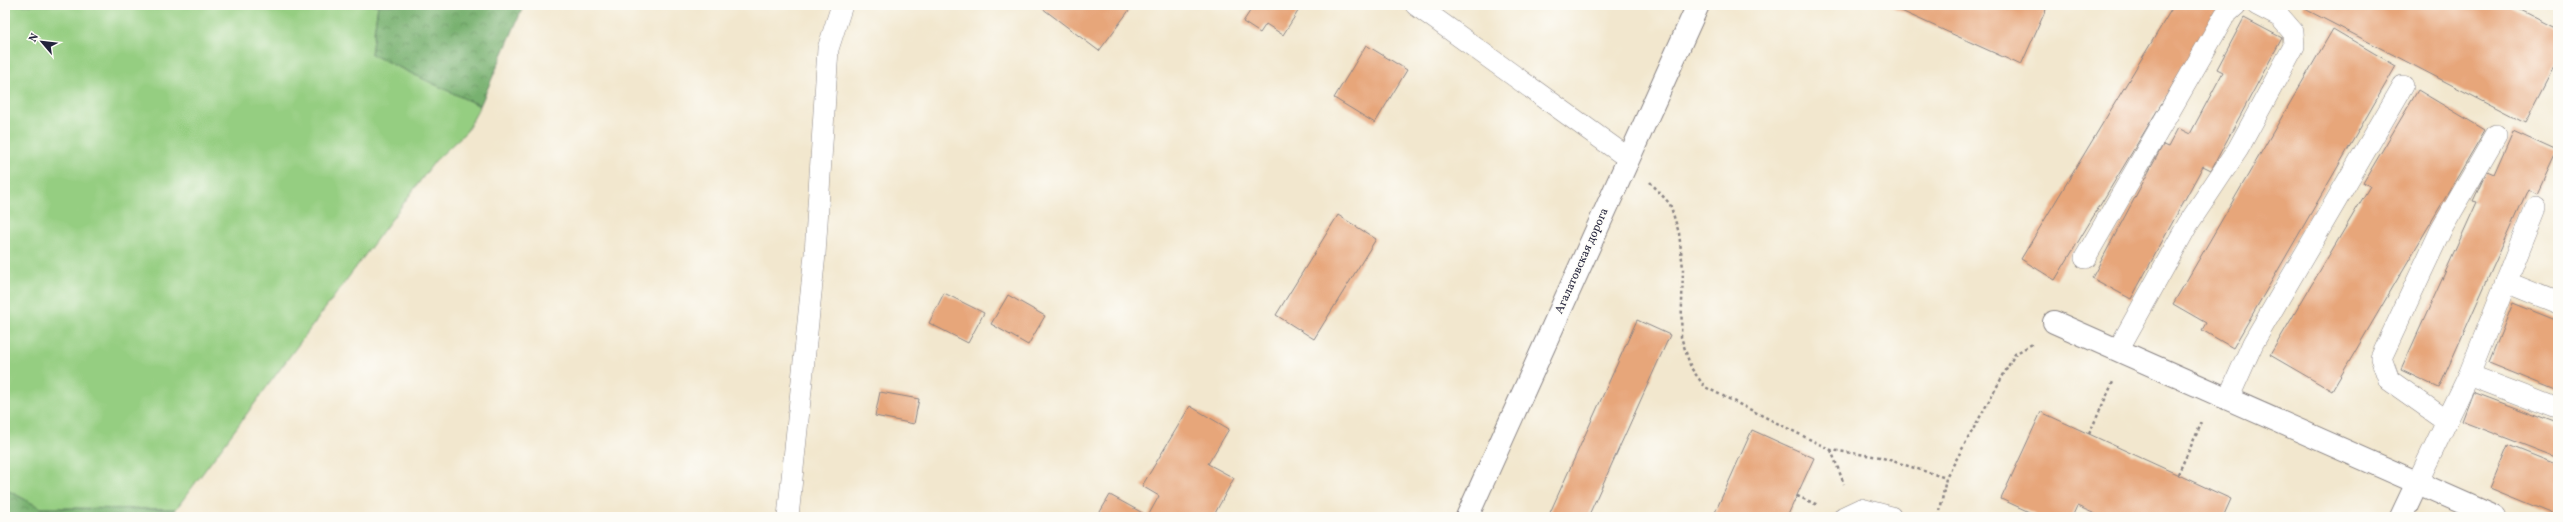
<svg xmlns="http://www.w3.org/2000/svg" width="2563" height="522" viewBox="0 0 2563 522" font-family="Vollkorn,serif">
	<defs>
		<pattern id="forest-crowns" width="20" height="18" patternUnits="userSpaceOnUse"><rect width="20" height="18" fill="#78b16f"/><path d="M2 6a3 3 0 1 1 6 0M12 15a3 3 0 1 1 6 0" fill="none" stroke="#62905c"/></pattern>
	</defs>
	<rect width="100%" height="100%" fill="#fdfcf7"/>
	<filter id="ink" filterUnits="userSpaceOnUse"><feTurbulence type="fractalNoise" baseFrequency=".025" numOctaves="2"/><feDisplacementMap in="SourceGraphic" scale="8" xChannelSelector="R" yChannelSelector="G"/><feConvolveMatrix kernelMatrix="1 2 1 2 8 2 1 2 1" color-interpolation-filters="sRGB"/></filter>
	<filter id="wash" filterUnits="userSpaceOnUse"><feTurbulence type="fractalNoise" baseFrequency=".012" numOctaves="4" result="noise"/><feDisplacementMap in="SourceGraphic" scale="16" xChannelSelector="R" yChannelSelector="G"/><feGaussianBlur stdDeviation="0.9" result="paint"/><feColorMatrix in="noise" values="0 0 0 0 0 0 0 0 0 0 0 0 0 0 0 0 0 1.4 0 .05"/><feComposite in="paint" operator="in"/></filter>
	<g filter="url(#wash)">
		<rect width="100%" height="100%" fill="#f2e7ce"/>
		<polygon fill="#95ce81" stroke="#5c785e" points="5,5 378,5 371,54 480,106 467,131 435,161 176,509 41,508 5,489"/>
		<g fill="url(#forest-crowns)" stroke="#4d6a55">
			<polygon points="378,5 524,5 480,106 371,54"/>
			<polygon points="5,489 41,508 176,509 172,517 5,517"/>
		</g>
		<g id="blocks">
			<g fill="#e7a67a">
				<polygon points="1038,5 1133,5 1099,51"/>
				<polygon points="1254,5 1302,5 1283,35 1266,24 1260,33 1243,22"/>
				<polygon points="1888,5 2048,5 2021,65"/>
				<polygon points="2174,5 2221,5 2055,280 2021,259"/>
				<polygon points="2304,5 2511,5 2558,29 2558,59 2525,123 2303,8"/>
				<polygon points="2244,18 2282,38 2211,170 2203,166 2131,299 2092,278 2163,145 2168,147 2178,128 2190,134 2223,72 2217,69"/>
				<polygon points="2333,29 2396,66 2233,348 2202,330 2206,323 2173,304"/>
				<polygon points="1366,45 1407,70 1375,123 1334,98"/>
				<polygon points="2418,90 2485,130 2332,391 2270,355 2370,186 2363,183"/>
				<polygon points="2513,131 2557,151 2537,194 2528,189 2439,388 2401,370 2477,202 2473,201 2487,171 2494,174"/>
				<polygon points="1338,215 1376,239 1314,339 1276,315"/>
				<polygon points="944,293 984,313 968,343 929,323"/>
				<polygon points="1008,295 1045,316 1028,345 991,324"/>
				<polygon points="2513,303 2558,321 2558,391 2489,363"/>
				<polygon points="1637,320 1670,335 1588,517 1548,517"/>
				<polygon points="880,392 919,399 914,424 875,416"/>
				<polygon points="2473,392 2558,424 2558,458 2462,421"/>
				<polygon points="1190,406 1229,429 1208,464 1234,478 1213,517 1097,517 1110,495 1148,516 1159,496 1142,486"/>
				<polygon points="2041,412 2231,499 2223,517 2102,517 2077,506 2072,517 2040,517 2001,499"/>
				<polygon points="1752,430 1814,458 1787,517 1713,517"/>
				<polygon points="2508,445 2558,465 2558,516 2490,488"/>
			</g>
		</g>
	</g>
	<g filter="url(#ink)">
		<use href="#blocks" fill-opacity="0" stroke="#8a8484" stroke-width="1"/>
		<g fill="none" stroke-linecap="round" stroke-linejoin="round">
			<defs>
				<g id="service">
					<polyline points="1416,5 1628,158"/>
					<polyline points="2085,258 2225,15 2236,5"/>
					<polyline points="2506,282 2558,303"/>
					<polyline points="2118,350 2188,224 2238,149 2294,46 2293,32 2280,17 2257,5"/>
					<polyline points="2469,375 2558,409"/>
					<polyline points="2228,399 2253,343 2403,86"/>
					<polyline points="2447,421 2389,380 2381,358 2441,230 2496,135"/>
					<polyline points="2417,483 2469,375 2536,207"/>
					<polyline points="788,517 815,254 828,49 842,5"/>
					<polyline points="1844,517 1861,509 1891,517"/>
				</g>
				<g id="minor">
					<polyline points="2054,322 2495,517"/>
					<polyline points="2401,517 2417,483"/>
				</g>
				<polyline id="secondary" points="1467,517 1698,5"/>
			</defs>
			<use href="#service" stroke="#8a8484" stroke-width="22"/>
			<use href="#minor" stroke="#8a8484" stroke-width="24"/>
			<use href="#secondary" stroke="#8a8484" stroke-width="24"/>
			<g stroke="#8a8484" stroke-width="2.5" stroke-dasharray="3 3" stroke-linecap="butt">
				<polyline points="1650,182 1670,204 1679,233 1683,268 1681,337 1691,368 1705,387 1831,450 1880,457 1946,478"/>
				<polyline points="2089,434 2113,382"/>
				<polyline points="1831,450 1844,484"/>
				<polyline points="2178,474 2203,420"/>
				<polyline points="1797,496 1818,505"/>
				<polyline points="1939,517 1946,478 2015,354 2034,343"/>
			</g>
			<use href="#service" stroke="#fff" stroke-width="21"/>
			<use href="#minor" stroke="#fff" stroke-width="22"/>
			<use href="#secondary" stroke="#fff" stroke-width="22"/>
		</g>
	</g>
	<g text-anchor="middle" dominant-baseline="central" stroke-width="3" stroke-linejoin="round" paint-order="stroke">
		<g font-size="12" fill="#22223b" stroke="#fdfcf7">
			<text transform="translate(1582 261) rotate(-66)">Агалатовская дорога</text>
		</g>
	</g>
	<rect width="2563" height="522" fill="none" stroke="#fdfcf7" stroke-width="20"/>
	<g transform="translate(42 42) rotate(298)" stroke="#fdfcf7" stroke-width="3" paint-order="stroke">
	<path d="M0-3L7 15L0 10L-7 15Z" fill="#22223b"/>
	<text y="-6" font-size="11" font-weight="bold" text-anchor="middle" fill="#22223b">N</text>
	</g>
</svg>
